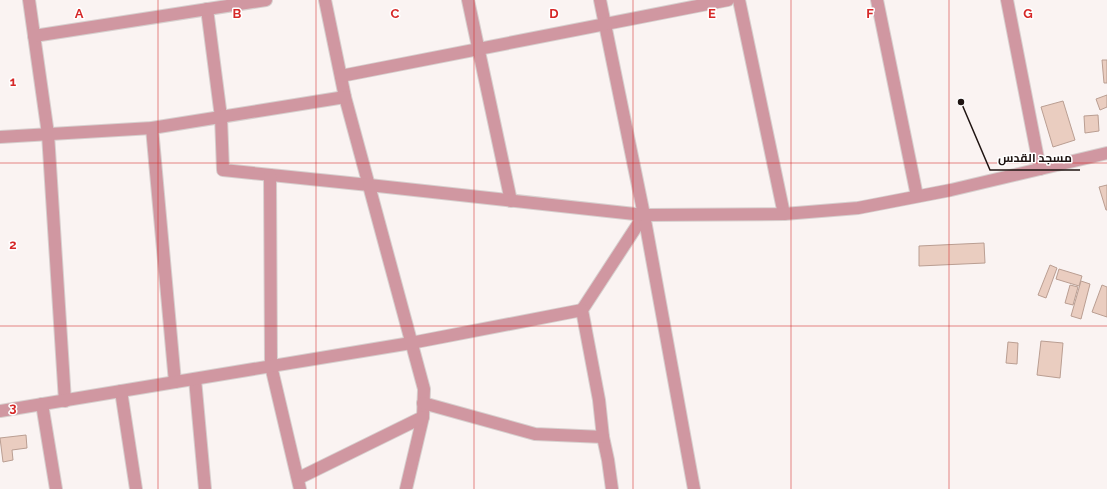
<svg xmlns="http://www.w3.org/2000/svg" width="1107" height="489" viewBox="0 0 1107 489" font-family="Raleway,Cairo,sans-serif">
	<rect width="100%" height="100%" fill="#faf3f2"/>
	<g fill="#eacdc0" stroke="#ba9e92">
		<polygon points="1102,60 1107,60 1107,83 1104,83"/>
		<polygon points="1107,95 1107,107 1100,110 1096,99"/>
		<polygon points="1063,101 1075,140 1053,147 1041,107"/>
		<polygon points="1098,115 1099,131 1085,133 1084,116"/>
		<polygon points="1107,185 1107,210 1106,210 1099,187"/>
		<polygon points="984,243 985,263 919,266 919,246"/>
		<polygon points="1050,265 1057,268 1046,298 1038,295"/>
		<polygon points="1059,269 1082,276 1079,286 1056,279"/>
		<polygon points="1081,281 1090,284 1081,319 1071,316"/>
		<polygon points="1070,285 1078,287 1073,305 1065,303"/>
		<polygon points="1102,285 1107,287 1107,317 1092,312"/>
		<polygon points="1041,341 1063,343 1060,378 1037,375"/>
		<polygon points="1008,342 1018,343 1017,364 1006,363"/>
		<polygon points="26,435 27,448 12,450 13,460 3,462 0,438"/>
	</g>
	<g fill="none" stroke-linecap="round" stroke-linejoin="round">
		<defs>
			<g id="minor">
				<polyline points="29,0 48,134 65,401"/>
				<polyline points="325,0 345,97 424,389 423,417 406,489"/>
				<polyline points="468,0 511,201"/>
				<polyline points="600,0 644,215 582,310 599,400 603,437 608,460 612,489"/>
				<polyline points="739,0 784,214"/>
				<polyline points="877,0 917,196"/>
				<polyline points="1007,0 1040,169"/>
				<polyline points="207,9 221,117 223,170 369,185"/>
				<polyline points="34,36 266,0"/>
				<polyline points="341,76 728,0"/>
				<polyline points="152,128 175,382"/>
				<polyline points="0,137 152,128 345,97"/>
				<polyline points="270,175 271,366 300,489"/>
				<polyline points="644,215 694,489"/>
				<polyline points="195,379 205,489"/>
				<polyline points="121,391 136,489"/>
				<polyline points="423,403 535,434 603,437"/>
				<polyline points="42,404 56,489"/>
				<polyline points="0,411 411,343 582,310"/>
				<polyline points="299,478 423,417"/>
			</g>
			<polyline id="tertiary" points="369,185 644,215 784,214 858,208 951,190 1107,153"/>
		</defs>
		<use href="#minor" stroke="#d7cfce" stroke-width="14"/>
		<use href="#tertiary" stroke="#d7cfce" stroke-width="14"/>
		<use href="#minor" stroke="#d097a1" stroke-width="12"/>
		<use href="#tertiary" stroke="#d097a1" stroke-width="12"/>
	</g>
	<path fill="none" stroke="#d62828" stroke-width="1" stroke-opacity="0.55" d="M158,0V489M316,0V489M474,0V489M633,0V489M791,0V489M949,0V489M0,163H1107M0,326H1107"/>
	<g font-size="13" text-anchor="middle" font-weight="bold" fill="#d62828" stroke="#fff" stroke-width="3" stroke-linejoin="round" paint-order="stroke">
		<text x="79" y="18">A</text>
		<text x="237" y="18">B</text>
		<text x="395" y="18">C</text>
		<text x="554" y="18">D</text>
		<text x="712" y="18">E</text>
		<text x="870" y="18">F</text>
		<text x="1028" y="18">G</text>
		<text x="13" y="86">1</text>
		<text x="13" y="249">2</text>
		<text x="13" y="412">3</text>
	</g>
	<path fill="none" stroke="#1f1412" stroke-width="1.5" d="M961 102L990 170H1080"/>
	<circle fill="#1f1412" stroke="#fff" stroke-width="1.5" cx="961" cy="102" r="4"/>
	<g font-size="12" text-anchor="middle" font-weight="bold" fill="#1f1412" stroke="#fff" stroke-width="3" stroke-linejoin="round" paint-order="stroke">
		<text x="1035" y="162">مسجد القدس</text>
	</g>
</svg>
